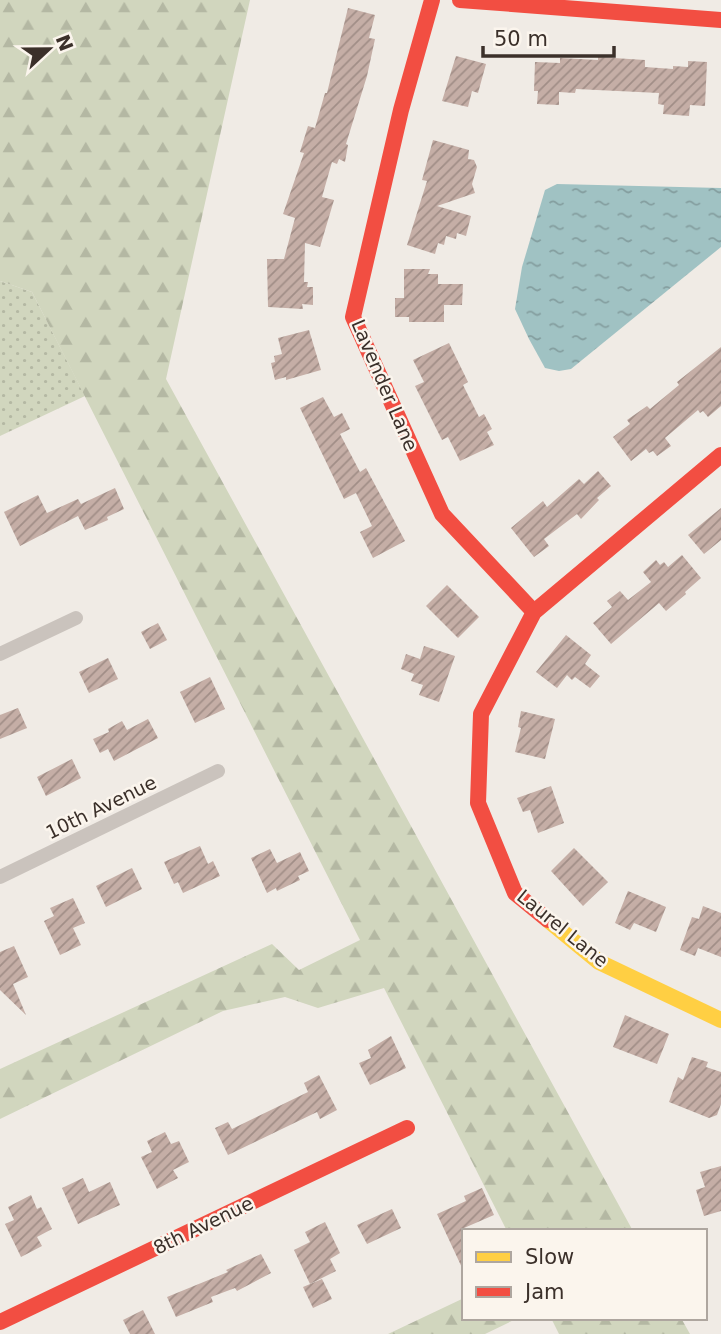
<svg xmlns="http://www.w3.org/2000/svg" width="721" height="1334" viewBox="0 0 721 1334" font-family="'DejaVu Sans',sans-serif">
	<defs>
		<pattern id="grass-dots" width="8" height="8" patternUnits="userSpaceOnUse" patternTransform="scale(1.75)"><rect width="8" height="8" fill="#d1d6be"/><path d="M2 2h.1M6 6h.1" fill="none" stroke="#b4b8a3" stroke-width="1.8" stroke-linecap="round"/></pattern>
		<pattern id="forest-firs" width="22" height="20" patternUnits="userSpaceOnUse" patternTransform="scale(1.75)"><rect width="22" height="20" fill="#d1d6be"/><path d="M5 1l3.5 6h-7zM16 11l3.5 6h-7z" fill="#b4b8a3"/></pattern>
		<pattern id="water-ripples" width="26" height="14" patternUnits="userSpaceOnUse" patternTransform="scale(1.75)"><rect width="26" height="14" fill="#a0c2c3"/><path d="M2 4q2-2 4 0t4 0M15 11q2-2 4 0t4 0" fill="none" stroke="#849e9f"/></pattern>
		<pattern id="building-hatch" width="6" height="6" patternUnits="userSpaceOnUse" patternTransform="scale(1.75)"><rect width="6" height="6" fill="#c5aea6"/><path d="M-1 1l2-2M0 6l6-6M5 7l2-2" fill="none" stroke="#a18e87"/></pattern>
	</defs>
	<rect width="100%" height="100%" fill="#f0ebe5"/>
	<polygon fill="url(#grass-dots)" points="0,281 32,292 85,396 0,436"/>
	<g fill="url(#forest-firs)">
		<polygon points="0,0 250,0 166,379 633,1231 507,1231 384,988 318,1008 285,997 223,1011 0,1119 0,1069 272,944 299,970 360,940 32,292 0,281"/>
		<polygon points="464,1298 464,1318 518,1318 485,1334 388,1334"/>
		<polygon points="551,1318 681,1318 690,1334 559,1334"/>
	</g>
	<polygon fill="url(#water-ripples)" points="557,184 721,188 721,247 571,369 559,371 545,368 529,339 515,309 522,267 545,190"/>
	<g fill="url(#building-hatch)">
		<polygon points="348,8 375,15 369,38 375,39 367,76 346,144 348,145 345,162 339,159 337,164 332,162 322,197 334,200 320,247 305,243 304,282 308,282 307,287 313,287 313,305 302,304 303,309 268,307 267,259 284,259 295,218 283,214 304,153 300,152 308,126 315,128 325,93 327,93"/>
		<polygon points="456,56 486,64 478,93 472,91 468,107 442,101"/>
		<polygon points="598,57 645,60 645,67 673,69 673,66 688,67 688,61 707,62 705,106 690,105 689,116 663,114 664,105 658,104 659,93 576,89 575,93 559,92 559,105 537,104 538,91 534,91 535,62 560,63 560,58 598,60"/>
		<polygon points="433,140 469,150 468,159 474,160 477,167 472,184 475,193 437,206 471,216 466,236 457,233 456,239 446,236 444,245 438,243 435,254 407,245 427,181 422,180"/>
		<polygon points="404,269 430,269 428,274 438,274 438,284 463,284 462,305 444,305 444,322 409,322 409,317 395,317 395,298 404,298"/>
		<polygon points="309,330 321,370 286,380 286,377 275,380 271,363 275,362 274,356 282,354 278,338"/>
		<polygon points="449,343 468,382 463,385 479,417 484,414 492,429 487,432 494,445 460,461 448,437 442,440 415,386 424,382 413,360"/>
		<polygon points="721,347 721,406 708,417 703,411 700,413 698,410 665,438 671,446 657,456 653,451 649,453 646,449 631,461 613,437 630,424 627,420 647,406 650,409 679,385 677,382"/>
		<polygon points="323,397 334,417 342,413 350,429 340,434 360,472 366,468 405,541 373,558 360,532 372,526 356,493 344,499 300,408"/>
		<polygon points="598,471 611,486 597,498 599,500 581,519 577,514 544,539 549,546 534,557 511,528 543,501 547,507 579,479 584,484"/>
		<polygon points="115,488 124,509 107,517 108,520 85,530 78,516 20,546 4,512 38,495 47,513 78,499 81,504"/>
		<polygon points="721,508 721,540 704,554 688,535"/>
		<polygon points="682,555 701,578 685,592 686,594 666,611 659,603 611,644 593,623 612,607 607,601 620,591 628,600 651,582 643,572 656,560 660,565 664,562 668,567"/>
		<polygon points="447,585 479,617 458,638 426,606"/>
		<polygon points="158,623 167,640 150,649 141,632"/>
		<polygon points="566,635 591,655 585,664 600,676 590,688 575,677 572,680 567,675 557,688 536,672"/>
		<polygon points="424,646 455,656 439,702 419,695 423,685 411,681 414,674 401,669 406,654 420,659"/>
		<polygon points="108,658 118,679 89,693 79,672"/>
		<polygon points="210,677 225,709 195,723 180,692"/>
		<polygon points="18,708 27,728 0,739 0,715"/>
		<polygon points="521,711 555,719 545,759 515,752 521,728 518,727"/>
		<polygon points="148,719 158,738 114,761 108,749 100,753 93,739 109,732 108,729 122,721 127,730"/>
		<polygon points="72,759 81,778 46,796 37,777"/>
		<polygon points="551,786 564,823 538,833 530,810 523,812 517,798"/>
		<polygon points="200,846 208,864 213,861 220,876 183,893 178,882 174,884 164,862"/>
		<polygon points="574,848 608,882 583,906 551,871"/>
		<polygon points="270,849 277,863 300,852 309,871 298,876 300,880 277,891 276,888 267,893 251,858"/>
		<polygon points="132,868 142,889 106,907 96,886"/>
		<polygon points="628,891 666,907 656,932 634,923 630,930 615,923"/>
		<polygon points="73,898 85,923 73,928 81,945 60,955 44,921 54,916 50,908"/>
		<polygon points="703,906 721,913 721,957 698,948 695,956 680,950 692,917 699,919"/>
		<polygon points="14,946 28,977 13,984 26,1015 0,990 0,952"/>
		<polygon points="625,1015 669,1034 657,1064 613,1047"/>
		<polygon points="391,1036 406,1068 370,1085 359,1063 371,1058 368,1050"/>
		<polygon points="692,1057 708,1062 706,1067 721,1072 721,1104 717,1115 709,1118 669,1102 678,1077 683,1080"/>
		<polygon points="319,1075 337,1110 320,1119 317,1112 228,1155 215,1128 228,1122 232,1129 308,1092 304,1083"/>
		<polygon points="165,1132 171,1144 179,1141 189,1162 173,1170 178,1178 157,1189 141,1157 152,1152 147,1141"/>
		<polygon points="721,1166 721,1211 704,1216 696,1190 705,1187 700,1172"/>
		<polygon points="83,1178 89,1192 110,1182 120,1205 78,1224 62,1188"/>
		<polygon points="482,1188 494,1215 464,1228 464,1272 437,1214 466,1201 464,1196"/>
		<polygon points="31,1195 37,1209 41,1207 52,1229 37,1237 42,1246 21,1257 5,1224 14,1220 8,1207"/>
		<polygon points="392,1209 401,1228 367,1244 357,1225"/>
		<polygon points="325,1222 340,1253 330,1259 336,1271 310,1284 294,1250 310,1242 305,1232"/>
		<polygon points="261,1254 271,1273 237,1291 235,1288 211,1297 213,1302 176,1317 167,1297 228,1272 226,1270"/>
		<polygon points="322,1279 332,1299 313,1308 303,1287"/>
		<polygon points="143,1310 155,1334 130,1334 123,1320"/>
	</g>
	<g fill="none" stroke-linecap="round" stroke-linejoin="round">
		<g stroke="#cac3bd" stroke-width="14">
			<polyline points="0,654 76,618"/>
			<polyline points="0,877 218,771"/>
		</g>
		<polyline stroke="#ffcf43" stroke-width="16" points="548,920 599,962 721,1020"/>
		<g stroke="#f24e42" stroke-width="16">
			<polyline points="432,0 401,110 353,317 442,514 534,612"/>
			<polyline points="460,0 721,20"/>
			<polyline points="548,920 515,893 478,803 481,714 534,612 721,455"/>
			<polyline points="0,1322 407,1128"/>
		</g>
	</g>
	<g text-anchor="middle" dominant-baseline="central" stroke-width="5" stroke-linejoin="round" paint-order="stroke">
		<g font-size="19" fill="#3b302a" stroke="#fbf5ed">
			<text transform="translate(385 385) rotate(67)">Lavender Lane</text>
			<text transform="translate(101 807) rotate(-26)">10th Avenue</text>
			<text transform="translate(563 928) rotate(39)">Laurel Lane</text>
			<text transform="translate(203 1225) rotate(-26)">8th Avenue</text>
		</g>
	</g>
	<rect x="462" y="1229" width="245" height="91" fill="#fbf5ed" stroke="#aea69f" stroke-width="2"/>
	<rect x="476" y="1252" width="35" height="10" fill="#ffcf43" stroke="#aea69f" stroke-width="2"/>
	<text x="525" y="1264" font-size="21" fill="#3b302a">Slow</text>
	<rect x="476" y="1287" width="35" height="10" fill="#f24e42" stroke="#aea69f" stroke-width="2"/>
	<text x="525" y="1299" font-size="21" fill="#3b302a">Jam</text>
	<g transform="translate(49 49) rotate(68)" stroke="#fbf5ed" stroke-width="5" paint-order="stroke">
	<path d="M0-5L12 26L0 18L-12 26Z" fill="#3b302a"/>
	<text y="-10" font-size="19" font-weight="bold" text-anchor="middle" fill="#3b302a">N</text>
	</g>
	<path d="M483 46v10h131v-10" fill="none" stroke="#3b302a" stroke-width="3.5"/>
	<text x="494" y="46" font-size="21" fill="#3b302a" stroke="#fbf5ed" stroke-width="5" paint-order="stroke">50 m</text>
</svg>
